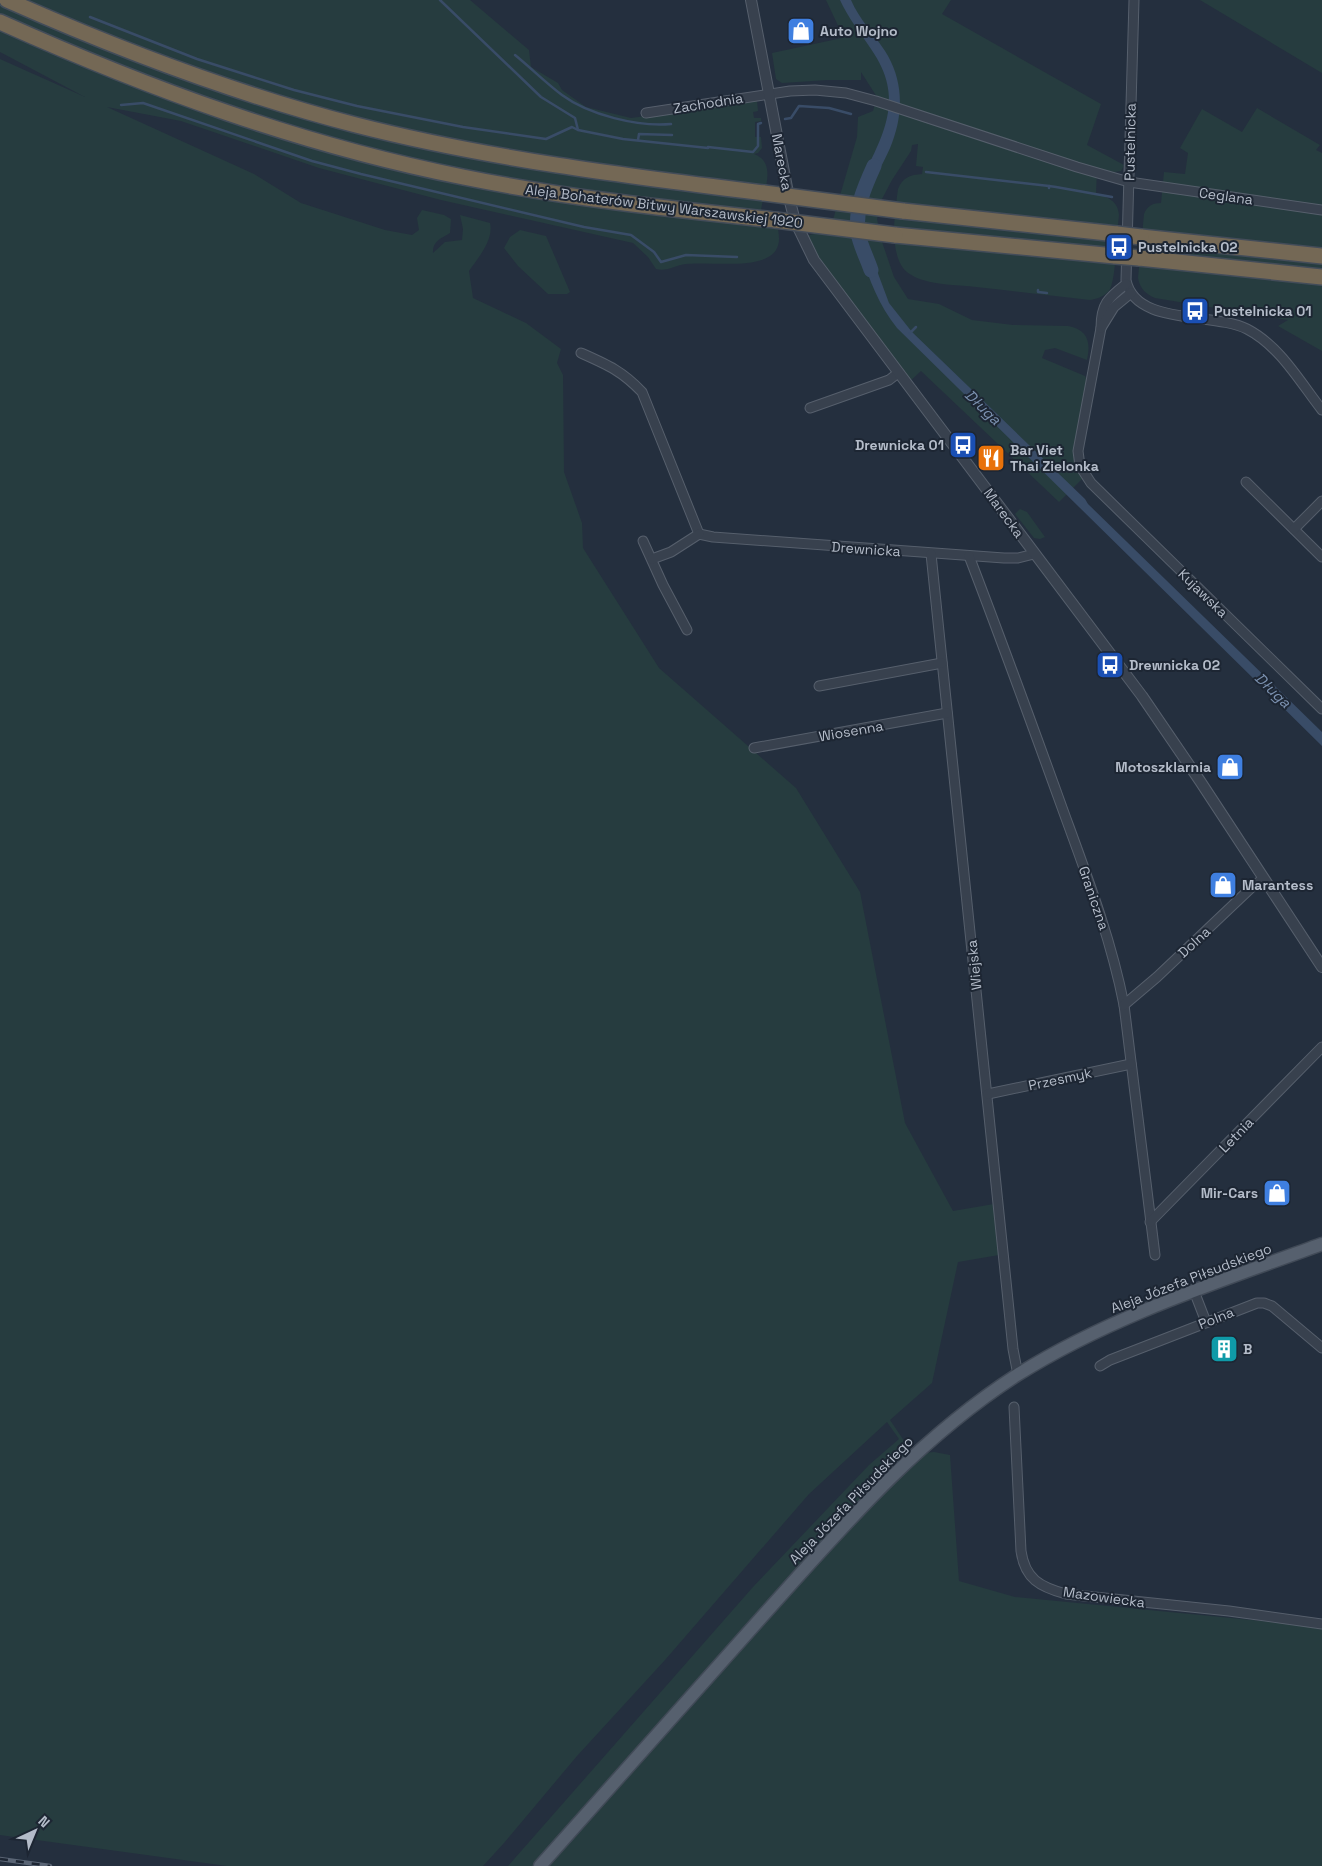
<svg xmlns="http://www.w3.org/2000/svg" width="1322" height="1866" viewBox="0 0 1322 1866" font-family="'Space Grotesk',sans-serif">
	<rect width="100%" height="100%" fill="#242f3e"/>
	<g fill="#263c3f">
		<path d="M0,0H470L529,50L531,67L558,83L562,90L586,107L631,118L757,101L758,111L753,112L754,118H761V121L755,122V137H761L762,148L758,153L754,154C778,163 763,191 761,211L774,212C776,224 783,239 776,250C763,271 708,261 686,264C675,265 667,272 656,269L648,257L633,243L441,200L319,168L181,121L107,107L254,174L301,203L385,230L412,235L419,230L417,218L422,210L444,215L451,219L450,233C442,238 432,241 433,253L445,242L462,240L463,229L460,215L490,223C494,240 478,258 469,271L473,298L526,323L561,349L557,363L563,375L564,472L582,523L583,548L659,668L796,788L860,892L905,1123L953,1211L994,1204L999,1255L958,1262L932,1383L890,1420L913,1454L934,1452L950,1455L959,1581L1015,1597L1322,1627V1866H508L753,1587L869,1465L899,1439L887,1422L809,1494L665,1660L577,1756L504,1843L483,1866H227L0,1835V59L85,97L0,52Z"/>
		<path d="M826,0H951L942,14L1101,104L1087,145L1124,165L1121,171L1114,172L1097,170L1096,194C1108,197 1118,201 1119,215C1117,230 1116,278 1110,289C1106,296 1097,299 1090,300C1052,296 1014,291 976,287C959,285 939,285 923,280C916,278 908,274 903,268C889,248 895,212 898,189C903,177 910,175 922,174L923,167L916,166L918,144L912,145L911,151L892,180L882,199L877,219L881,239L894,277L908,299L939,304L972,320L1013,325L1068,326C1088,330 1091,342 1087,360L1055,348L1045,350L1042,358L1085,376L1089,385L1082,405L1084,417L1078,451L1085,476L1059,502L921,371L907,384L802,237L830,230L857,137L858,117L873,111L877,97L861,72V80H827L782,83L776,79L772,53L842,38L841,32Z"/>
		<polygon points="1200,0 1322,0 1322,73"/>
		<path d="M1257,108L1320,145L1316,150L1322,153V351L1278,326L1288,320L1155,298C1146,294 1140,289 1138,278L1144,214C1147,206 1153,203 1161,203L1164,172L1185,174L1188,153L1180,148L1202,109L1242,132Z"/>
		<polygon points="520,230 546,236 570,292 567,294 548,294 518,266 504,248 510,237"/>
		<polygon points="1020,509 1027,512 1045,537 1040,539 1034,538 1015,514"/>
	</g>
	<g fill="#394c67">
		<path d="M840,0H851C859,19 874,34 885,51C903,79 904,112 892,143C887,157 878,170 873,185L860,183C883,135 906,99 871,49C860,32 848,18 840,0Z"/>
		<path d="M860,251L870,252L889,303L912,332L1085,499L1088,504L1322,732V746L897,328C878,304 869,279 860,251Z"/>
	</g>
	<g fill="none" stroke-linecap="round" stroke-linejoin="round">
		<g stroke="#394c67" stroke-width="2.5">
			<polyline points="440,0 541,97 575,118 578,130 623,139 708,148"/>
			<polyline points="90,17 197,59 294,90 357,106 463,127 546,139 572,127 578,130"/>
			<path d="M515,55C531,68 546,83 562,95C589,115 638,127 671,124"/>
			<polyline points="121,105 143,103 312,161 361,174 584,227 631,235 654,252 661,262 686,255 737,257"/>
			<polyline points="785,119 791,118 799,106 829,108 851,114"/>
			<polyline points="638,140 639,134 672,135"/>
			<polyline points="708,147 753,152 758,146 758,124 761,123"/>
			<polyline points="926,172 1049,186"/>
			<polyline points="1049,188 1049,186 1056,187 1112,197"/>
			<polyline points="1038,290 1038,292 1047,293"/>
			<polyline points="910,333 916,327"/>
		</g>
		<path stroke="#394c67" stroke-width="15" d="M871,270C867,258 860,245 858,233C855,208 864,188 874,166"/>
		<defs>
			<g id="minor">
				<path d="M1134,0L1126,280C1135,326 1213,312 1247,329C1280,346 1300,382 1322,410"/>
				<polyline points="646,113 790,91 815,90 846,93 876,101 1077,167 1129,182 1322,210"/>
				<path d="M1126,284C1108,298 1101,304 1101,328L1078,451L1080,466L1091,483L1322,709"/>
				<polyline points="1101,328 1114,307 1131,293"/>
				<path d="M581,353C608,365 622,371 642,392L699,534"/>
				<polyline points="810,408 889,380 898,373"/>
				<polyline points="1246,482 1322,557"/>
				<polyline points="1294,529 1322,501"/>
				<polyline points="699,534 713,537 1004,558 1018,558 1034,554"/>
				<polyline points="643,541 663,585 687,630"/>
				<polyline points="931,554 1013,1349 1018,1375"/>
				<path d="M969,556C1002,642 1033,727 1064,813C1087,876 1111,939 1124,1005L1155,1255"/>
				<polyline points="652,559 671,552 699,534"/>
				<polyline points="819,686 942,663"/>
				<polyline points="754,748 947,713"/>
				<polyline points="1124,1005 1157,977 1252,887 1263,879"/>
				<polyline points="988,1094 1131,1064"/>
				<polyline points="1150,1222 1322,1047"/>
				<polyline points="1194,1291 1206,1322"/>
				<polyline points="1100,1366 1110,1360 1257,1303 1264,1303 1272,1306 1322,1348"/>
				<path d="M1014,1407L1021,1551C1025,1579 1040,1587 1066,1594L1229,1611L1322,1624"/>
			</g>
			<polyline id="tertiary" points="751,0 789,198 795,221 814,260 1142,696 1200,781 1322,967"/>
			<path id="primary" d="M540,1866C616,1780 692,1695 768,1610C845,1524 919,1438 1017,1375C1111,1316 1218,1282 1322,1244"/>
			<g id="motorway">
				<path d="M7,0C120,50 235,94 356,125C489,159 627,176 764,193"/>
				<path d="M0,22C149,89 302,145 463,177C566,198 671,209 775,220"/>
				<polyline points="903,211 1117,234"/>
				<polyline points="895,235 1115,256"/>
				<polyline points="1141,237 1322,256"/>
				<polyline points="1139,258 1322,277"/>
			</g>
		</defs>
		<use href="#minor" stroke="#565f6c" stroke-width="11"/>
		<use href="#tertiary" stroke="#565f6c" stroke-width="12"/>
		<use href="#primary" stroke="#414a57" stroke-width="15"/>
		<use href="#motorway" stroke="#434c59" stroke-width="18"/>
		<use href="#minor" stroke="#38414e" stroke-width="9"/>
		<use href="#tertiary" stroke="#38414e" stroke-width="10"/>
		<use href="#primary" stroke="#56606e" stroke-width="12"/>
		<use href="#motorway" stroke="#746855" stroke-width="15"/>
		<defs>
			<polyline id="rail" points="0,1859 50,1866"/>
		</defs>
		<use href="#rail" stroke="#5a6575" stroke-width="4.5"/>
		<use href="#rail" stroke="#1d2633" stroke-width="2.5" stroke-dasharray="8" stroke-linecap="butt"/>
		<defs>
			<g id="motorway-bridge">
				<polyline points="764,193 903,211"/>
				<polyline points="775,220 895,235"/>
				<polyline points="1117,234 1141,237"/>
				<polyline points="1115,256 1139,258"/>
			</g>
		</defs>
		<use href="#motorway-bridge" stroke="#434c59" stroke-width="18" stroke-linecap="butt"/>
		<use href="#motorway-bridge" stroke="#746855" stroke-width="15"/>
	</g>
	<defs>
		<symbol id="shop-square" viewBox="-11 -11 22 22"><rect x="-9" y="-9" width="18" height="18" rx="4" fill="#3f7fe0" stroke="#1d2633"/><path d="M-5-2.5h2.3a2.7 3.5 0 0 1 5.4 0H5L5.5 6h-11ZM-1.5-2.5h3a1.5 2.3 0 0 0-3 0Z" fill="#fff"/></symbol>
		<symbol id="bus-square" viewBox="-11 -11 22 22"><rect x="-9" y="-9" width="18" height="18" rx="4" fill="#1a4fb4" stroke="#1d2633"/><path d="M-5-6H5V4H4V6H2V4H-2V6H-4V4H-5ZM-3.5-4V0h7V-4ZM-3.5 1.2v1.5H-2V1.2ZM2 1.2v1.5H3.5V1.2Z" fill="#fff"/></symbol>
		<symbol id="restaurant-square" viewBox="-11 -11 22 22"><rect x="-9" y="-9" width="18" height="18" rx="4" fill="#e8710a" stroke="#1d2633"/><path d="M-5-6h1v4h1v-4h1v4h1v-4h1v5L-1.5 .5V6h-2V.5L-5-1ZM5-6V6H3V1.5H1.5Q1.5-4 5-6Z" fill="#fff"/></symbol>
		<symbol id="building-square" viewBox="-11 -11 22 22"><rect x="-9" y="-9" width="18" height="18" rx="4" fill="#0f9aa8" stroke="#1d2633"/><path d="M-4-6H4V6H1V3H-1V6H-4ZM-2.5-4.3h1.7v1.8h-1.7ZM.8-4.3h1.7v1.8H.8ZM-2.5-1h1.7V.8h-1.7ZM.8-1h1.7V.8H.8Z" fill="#fff"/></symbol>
	</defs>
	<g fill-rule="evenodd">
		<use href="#shop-square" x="785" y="15" width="32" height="32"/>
		<use href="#bus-square" x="1103" y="231" width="32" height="32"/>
		<use href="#bus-square" x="1179" y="295" width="32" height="32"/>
		<use href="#bus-square" x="947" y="429" width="32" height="32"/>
		<use href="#restaurant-square" x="975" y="442" width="32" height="32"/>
		<use href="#bus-square" x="1094" y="649" width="32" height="32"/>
		<use href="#shop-square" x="1214" y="751" width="32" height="32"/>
		<use href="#shop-square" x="1207" y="869" width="32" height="32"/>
		<use href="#shop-square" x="1261" y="1177" width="32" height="32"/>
		<use href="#building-square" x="1208" y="1333" width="32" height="32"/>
	</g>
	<g text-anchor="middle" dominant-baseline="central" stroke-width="4" stroke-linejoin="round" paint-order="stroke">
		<g font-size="14" font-weight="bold" fill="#b4bcc9" stroke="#1d2633" text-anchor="start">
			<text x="820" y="31">Auto Wojno</text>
			<text x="1138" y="247">Pustelnicka 02</text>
			<text x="1214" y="311">Pustelnicka 01</text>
			<text x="944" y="445" text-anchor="end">Drewnicka 01</text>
			<text x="1010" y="450">Bar Viet<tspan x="1010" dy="16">Thai Zielonka</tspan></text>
			<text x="1129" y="665">Drewnicka 02</text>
			<text x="1211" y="767" text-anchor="end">Motoszklarnia</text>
			<text x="1242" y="885">Marantess</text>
			<text x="1258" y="1193" text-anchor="end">Mir-Cars</text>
			<text x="1243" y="1349">B</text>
		</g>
		<g font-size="14" fill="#b4bcc9" stroke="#1d2633">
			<text transform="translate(708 103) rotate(-9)">Zachodnia</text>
			<text transform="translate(1130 142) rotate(-89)">Pustelnicka</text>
			<text transform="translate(782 162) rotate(79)">Marecka</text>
			<text transform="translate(1226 196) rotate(8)">Ceglana</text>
			<text transform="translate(664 206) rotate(7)">Aleja Bohaterów Bitwy Warszawskiej 1920</text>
			<text transform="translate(1004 513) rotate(54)">Marecka</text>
			<text transform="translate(866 549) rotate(4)">Drewnicka</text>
			<text transform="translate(1203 593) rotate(44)">Kujawska</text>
			<text transform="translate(851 731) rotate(-10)">Wiosenna</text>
			<text transform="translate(1094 898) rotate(71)">Graniczna</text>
			<text transform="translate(1194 942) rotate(-43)">Dolna</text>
			<text transform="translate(974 965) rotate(-96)">Wiejska</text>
			<text transform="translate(1060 1079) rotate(-12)">Przesmyk</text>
			<text transform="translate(1236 1135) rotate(-46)">Letnia</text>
			<text transform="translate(1191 1278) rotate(-21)">Aleja Józefa Piłsudskiego</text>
			<text transform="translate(1216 1318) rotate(-22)">Polna</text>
			<text transform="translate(851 1500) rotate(-46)">Aleja Józefa Piłsudskiego</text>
			<text transform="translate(1104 1597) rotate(8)">Mazowiecka</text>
		</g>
		<g font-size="15" font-style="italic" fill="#7c92b1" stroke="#1d2633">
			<text transform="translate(983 407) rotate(44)">Długa</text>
			<text transform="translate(1273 690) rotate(44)">Długa</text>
		</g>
	</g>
	<g transform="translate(35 1831) rotate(44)" stroke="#1d2633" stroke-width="4" paint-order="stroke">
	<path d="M0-4L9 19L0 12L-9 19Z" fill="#b4bcc9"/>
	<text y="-8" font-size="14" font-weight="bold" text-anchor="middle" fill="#b4bcc9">N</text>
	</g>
</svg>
